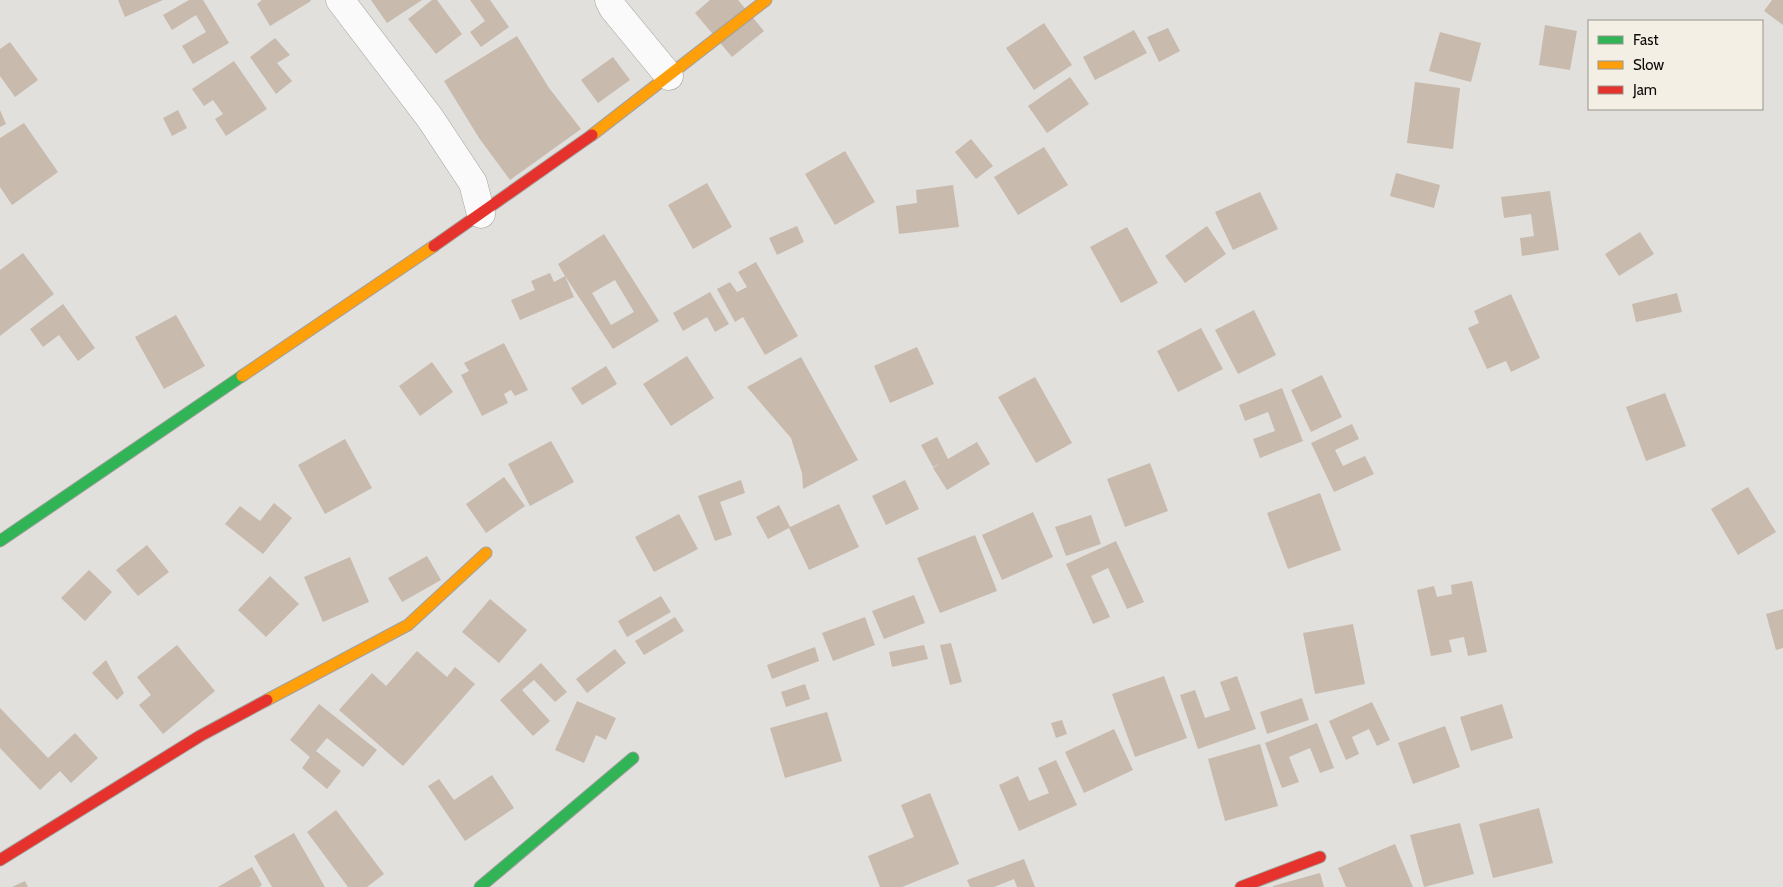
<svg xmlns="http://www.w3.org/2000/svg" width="1783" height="887" viewBox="0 0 1783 887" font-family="Cabin,sans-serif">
	<rect width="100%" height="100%" fill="#e2e0dc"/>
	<g fill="#c8baad" fill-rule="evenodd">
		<polygon points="118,0 163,0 125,17"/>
		<polygon points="189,0 203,0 229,43 193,64 182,46 206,32 196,15 172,30 163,15"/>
		<polygon points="262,0 310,0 311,1 270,26 257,4"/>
		<polygon points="371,0 422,0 387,23"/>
		<polygon points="432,0 437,0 462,34 436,54 408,19"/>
		<polygon points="470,0 490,0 509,27 481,47 470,32 485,21"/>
		<polygon points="710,0 738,0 764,31 732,57 695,13"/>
		<polygon points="1772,0 1783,0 1783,25 1764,11"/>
		<polygon points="1044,23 1072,65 1034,90 1006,48"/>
		<polygon points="1545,25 1577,31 1570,70 1539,65"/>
		<polygon points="1168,28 1180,51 1159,62 1147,37"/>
		<polygon points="1134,30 1147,53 1095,80 1083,57"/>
		<polygon points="1440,32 1481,43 1471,82 1429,71"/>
		<polygon points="517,36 549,88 581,129 510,180 479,138 444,81"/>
		<polygon points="275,38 290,55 277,63 292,81 276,94 250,57"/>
		<polygon points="10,42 38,80 15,97 0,76 0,49"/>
		<polygon points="613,57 630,80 598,103 581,80"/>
		<polygon points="234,61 267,109 226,136 215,119 223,114 213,100 204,106 192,89"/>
		<polygon points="1070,77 1089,104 1047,133 1028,106"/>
		<polygon points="1415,82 1460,88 1453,149 1407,143"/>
		<polygon points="0,110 6,124 0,127"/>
		<polygon points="178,110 187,128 172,136 163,118"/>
		<polygon points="24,123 58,172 12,205 0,187 0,138"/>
		<polygon points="971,139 993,166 976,179 955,152"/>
		<polygon points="1044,147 1068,185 1018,215 994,177"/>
		<polygon points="845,151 875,202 835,225 805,174"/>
		<polygon points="1396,173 1440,185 1434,208 1390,196"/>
		<polygon points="707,183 732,227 693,249 668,205"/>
		<polygon points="953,185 959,227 899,234 896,206 917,203 916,190"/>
		<polygon points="1550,191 1559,250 1522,256 1520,238 1534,236 1531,214 1504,218 1501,197"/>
		<polygon points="1260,192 1278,229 1233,250 1215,212"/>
		<polygon points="797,226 804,242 777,255 769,238"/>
		<polygon points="1207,226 1226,254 1185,283 1165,256"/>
		<polygon points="1127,227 1158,283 1121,303 1090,247"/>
		<polygon points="1640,232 1654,254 1619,276 1605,254"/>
		<path d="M604,234L659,321L613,349L565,276L574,297L520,320L511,300L535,290L531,281L550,273L554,282L565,276L558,264ZM615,280L634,312L611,325L592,293Z"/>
		<polygon points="23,253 54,294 0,336 0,270"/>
		<polygon points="756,262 798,336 765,355 743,317 735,322 717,289 730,282 737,292 747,287 738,272"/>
		<polygon points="710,292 729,324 715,332 707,317 683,331 673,313"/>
		<polygon points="1677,293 1682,312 1636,322 1632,304"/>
		<polygon points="1511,294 1540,358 1511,372 1506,361 1487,369 1468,328 1479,323 1474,311"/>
		<polygon points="63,304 95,348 78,361 59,335 43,347 30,329"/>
		<polygon points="1254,310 1276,355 1238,374 1215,330"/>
		<polygon points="176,315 205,366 164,389 135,337"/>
		<polygon points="1201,328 1223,369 1178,392 1157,351"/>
		<polygon points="504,343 528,390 515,396 511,390 504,394 508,403 482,416 461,375 469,371 464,363"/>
		<polygon points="917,347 934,384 890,403 874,366"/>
		<polygon points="687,356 714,398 671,426 643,384"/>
		<polygon points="801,357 858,460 803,489 802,473 791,438 747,387"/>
		<polygon points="432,362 453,392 420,416 399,386"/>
		<polygon points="606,366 617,384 582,405 571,388"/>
		<polygon points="1322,375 1342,417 1311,432 1291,390"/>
		<polygon points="1035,377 1072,443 1036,463 998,397"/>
		<polygon points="1282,388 1303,441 1260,458 1253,439 1275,431 1268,412 1245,421 1239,405"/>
		<polygon points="1665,393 1686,446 1646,461 1626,407"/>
		<polygon points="1352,424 1359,439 1335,450 1343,466 1365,456 1374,474 1334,492 1311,443"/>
		<polygon points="937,437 948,459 977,442 990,464 947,490 933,468 941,463 933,467 921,445"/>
		<polygon points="345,439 372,488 325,514 298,465"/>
		<polygon points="551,441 574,482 530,506 508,464"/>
		<polygon points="1150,463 1168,511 1125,527 1107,479"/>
		<polygon points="504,477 525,506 486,533 466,504"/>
		<polygon points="741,480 745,493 720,502 732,535 715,541 698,496"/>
		<polygon points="905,480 919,509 886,525 872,496"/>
		<polygon points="1748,487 1776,532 1738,555 1711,509"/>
		<polygon points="1320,493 1341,550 1288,569 1267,513"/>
		<polygon points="274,503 292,518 263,554 225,524 240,506 260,521"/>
		<polygon points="839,504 859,547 809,570 789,528 768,539 756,517 779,505 790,527"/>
		<polygon points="1033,512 1053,557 1002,580 982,535"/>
		<polygon points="679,514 698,549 654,572 635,537"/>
		<polygon points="1091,515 1101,544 1066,556 1055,527"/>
		<polygon points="975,535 997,591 940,613 917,558"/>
		<polygon points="1116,541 1144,602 1127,609 1108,568 1091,576 1110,617 1093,624 1066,564"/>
		<polygon points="147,545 169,572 138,596 116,570"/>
		<polygon points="427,556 441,580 402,602 388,578"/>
		<polygon points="350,557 369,602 323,622 304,577"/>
		<polygon points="89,570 112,592 85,621 61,598"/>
		<polygon points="270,576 299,604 266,637 238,610"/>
		<polygon points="1472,581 1487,652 1468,656 1464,637 1449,640 1452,652 1431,656 1417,590 1434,586 1437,597 1452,594 1451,585"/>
		<polygon points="914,595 925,623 884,639 872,611"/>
		<polygon points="661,596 671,612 627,637 618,621"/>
		<polygon points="490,599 527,630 499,663 462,632"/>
		<polygon points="1783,609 1783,648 1776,650 1766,614"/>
		<polygon points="675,617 684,631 644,655 635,641"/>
		<polygon points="865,617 875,645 833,661 822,633"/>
		<polygon points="1353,624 1365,684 1315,694 1303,633"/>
		<polygon points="951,643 962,682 950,685 940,645"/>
		<polygon points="177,645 215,691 163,734 139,705 151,695 137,677"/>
		<polygon points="924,645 928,659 892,667 889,652"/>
		<polygon points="815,647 819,661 772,679 767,665"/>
		<polygon points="615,649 626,663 587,693 576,679"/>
		<polygon points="417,651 447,677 455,667 475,684 403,766 339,710 372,673 386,686"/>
		<polygon points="106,660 124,693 117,700 92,673"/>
		<polygon points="541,663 567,692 555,702 534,680 522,690 550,721 533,736 500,700"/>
		<polygon points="1164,676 1187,738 1135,757 1112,694"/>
		<polygon points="1237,676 1256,729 1198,749 1180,695 1195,690 1205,718 1230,710 1220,682"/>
		<polygon points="805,684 810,699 786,707 781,692"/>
		<polygon points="1302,698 1309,720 1267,734 1260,712"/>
		<polygon points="577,701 616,718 606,740 596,735 584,763 555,750"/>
		<polygon points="1372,702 1390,740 1377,746 1369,729 1352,737 1359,754 1346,760 1329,721"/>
		<polygon points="319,704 377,750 363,767 327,738 316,751 341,771 327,789 302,768 310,757 290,740"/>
		<polygon points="1502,704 1513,738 1471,751 1460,717"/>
		<polygon points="0,708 48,758 75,733 98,758 71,783 60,771 40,790 0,748"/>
		<polygon points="827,712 842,761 785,778 770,728"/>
		<polygon points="1062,720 1067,734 1056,738 1051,723"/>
		<polygon points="1317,723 1334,768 1320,773 1310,748 1289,757 1299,782 1282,788 1265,743"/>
		<polygon points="1445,726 1460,767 1413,784 1398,743"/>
		<polygon points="1114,729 1133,770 1084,793 1065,752"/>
		<polygon points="1260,744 1278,806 1225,821 1208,759"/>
		<polygon points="1056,760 1077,805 1019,831 999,785 1018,776 1029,801 1049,793 1038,768"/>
		<polygon points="492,775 514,808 465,841 428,786 439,779 454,800"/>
		<polygon points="930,793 959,864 902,887 880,887 868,856 914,837 901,805"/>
		<polygon points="1539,808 1553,863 1493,878 1479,824"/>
		<polygon points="336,810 384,874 367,887 348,887 307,832"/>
		<polygon points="1460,823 1474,874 1424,887 1410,835"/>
		<polygon points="294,833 325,887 272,887 254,856"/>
		<polygon points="1395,844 1413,887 1346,887 1338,868"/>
		<polygon points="1024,859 1035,887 1017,887 1014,879 994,887 970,887 967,880"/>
		<polygon points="252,867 262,885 259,887 218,887"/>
		<polygon points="1320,873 1324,887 1273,887 1273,886"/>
		<polygon points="25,881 28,887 12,887"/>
	</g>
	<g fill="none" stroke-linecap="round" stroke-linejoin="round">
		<defs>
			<g id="street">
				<polyline points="340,0 430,118 473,183 481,214"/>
				<polyline points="609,0 613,8 669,76"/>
			</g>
			<g id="fast">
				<polyline points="0,541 242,376"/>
				<polyline points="480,887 633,758"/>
			</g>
			<g id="slow">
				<polyline points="592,135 766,0"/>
				<polyline points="242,376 434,246"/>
				<polyline points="267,700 408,625 486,553"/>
			</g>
			<g id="jam">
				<polyline points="434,246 592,135"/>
				<polyline points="0,860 200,736 267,700"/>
				<polyline points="1241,887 1320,857"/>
			</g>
		</defs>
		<use href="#street" stroke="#a2a19d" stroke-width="29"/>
		<use href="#fast" stroke="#a2a19d" stroke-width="13"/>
		<use href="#slow" stroke="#a2a19d" stroke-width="13"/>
		<use href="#jam" stroke="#a2a19d" stroke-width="13"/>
		<use href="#street" stroke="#fbfafa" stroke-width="28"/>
		<use href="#fast" stroke="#30b455" stroke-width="11"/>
		<use href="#slow" stroke="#ff9f0a" stroke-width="11"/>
		<use href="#jam" stroke="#e5322d" stroke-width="11"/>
	</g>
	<rect x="1588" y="20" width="175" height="90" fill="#f3efe5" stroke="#97948d"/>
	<rect x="1598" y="36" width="25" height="8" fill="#30b455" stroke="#97948d"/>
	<text x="1633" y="45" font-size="15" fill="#0d0b08">Fast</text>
	<rect x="1598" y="61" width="25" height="8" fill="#ff9f0a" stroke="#97948d"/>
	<text x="1633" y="70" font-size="15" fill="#0d0b08">Slow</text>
	<rect x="1598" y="86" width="25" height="8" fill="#e5322d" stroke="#97948d"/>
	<text x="1633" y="95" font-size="15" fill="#0d0b08">Jam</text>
</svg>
